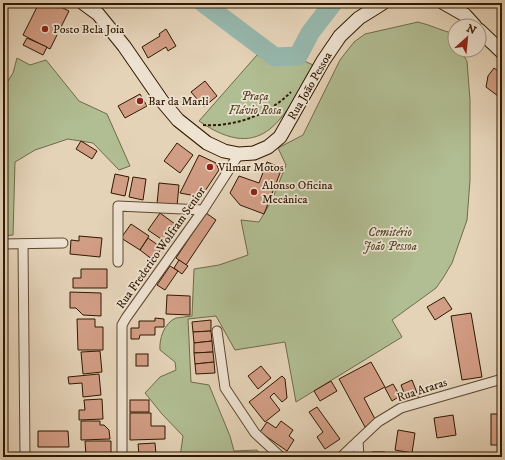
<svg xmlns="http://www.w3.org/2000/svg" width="505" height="460" viewBox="0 0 505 460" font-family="'IM FELL DW Pica',serif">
	<rect width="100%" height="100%" fill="#e5d3b8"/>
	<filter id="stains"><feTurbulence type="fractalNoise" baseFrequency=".005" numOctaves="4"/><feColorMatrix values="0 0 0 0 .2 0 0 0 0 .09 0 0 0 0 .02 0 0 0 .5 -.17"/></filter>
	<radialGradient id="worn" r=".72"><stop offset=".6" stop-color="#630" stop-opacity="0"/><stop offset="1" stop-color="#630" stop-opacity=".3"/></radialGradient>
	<g fill="#b1bd92" stroke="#706b49">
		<path d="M418,22C431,25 442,31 455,34V50H460L467,61L470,100V180L467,220L452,263L443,278L436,288L392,320L402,337L296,402L285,342L235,350L216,316L188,319L191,382L209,385L230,436L234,451L257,450L262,457H180L183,436L162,414L145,393L160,377L176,370L175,362L160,350C159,339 164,323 176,318C181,317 187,317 192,316L194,269L219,265L248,255L241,220L259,222L272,200L286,165L278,148L303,135L340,60L354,42L365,34Z"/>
		<path d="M257,55C273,62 283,68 300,59L313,65C285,116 264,166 199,121Z"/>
		<polygon points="17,58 30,65 46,60 79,101 107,114 130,166 119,170 93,143 68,139 35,150 15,162 13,235 3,236 3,89 13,73"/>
	</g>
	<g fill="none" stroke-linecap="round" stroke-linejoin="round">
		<polyline stroke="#96b8ae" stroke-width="19" points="203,3 275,57 298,56 310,33 333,3"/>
	</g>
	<g fill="#d29d85" stroke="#301900">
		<polygon points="39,3 53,3 69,11 50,49 23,35"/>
		<polygon points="166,29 176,46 168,51 166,47 148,58 142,47 160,36 159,34"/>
		<polygon points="27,38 47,47 43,55 23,45"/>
		<polygon points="494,68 502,74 502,99 486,87 488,76"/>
		<polygon points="205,81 217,96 204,107 191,92"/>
		<polygon points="140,94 147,106 125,118 118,106"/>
		<polygon points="81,141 97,151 92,159 76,149"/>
		<polygon points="177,143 193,155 180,173 164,161"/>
		<polygon points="199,155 216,163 219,170 201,197 180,193"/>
		<polygon points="267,162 282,168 264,214 240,205 230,193 239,176 259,183"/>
		<polygon points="115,174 129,177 125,196 111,193"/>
		<polygon points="133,177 146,179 143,200 129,197"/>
		<polygon points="159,183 179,185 177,206 157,204"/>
		<polygon points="160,213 175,224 164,241 148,230"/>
		<polygon points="206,213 216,220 186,265 176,258"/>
		<polygon points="131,224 149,236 140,250 121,238"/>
		<polygon points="79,236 102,238 100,257 70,254 71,240 79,241"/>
		<polygon points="148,238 162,248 153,260 140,250"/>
		<polygon points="179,260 188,266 182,274 174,268"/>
		<polygon points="170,266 178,271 165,290 157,285"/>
		<polygon points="81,269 107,269 107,288 73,288 73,278 81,278"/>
		<polygon points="70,292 101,293 101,316 83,315 76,308 70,308"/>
		<polygon points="167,295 190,296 190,315 166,314"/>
		<polygon points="444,297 452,309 435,320 427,307"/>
		<polygon points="471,313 482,377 462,380 451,316"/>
		<polygon points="155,318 164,319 164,327 155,327 155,335 140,335 139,339 131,339 131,328 139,328 139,321 155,321"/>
		<polygon points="77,319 95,319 95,327 103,327 103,350 78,350"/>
		<polygon points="211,320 211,331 193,332 192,322"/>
		<polygon points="211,331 212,341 194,343 193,332"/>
		<polygon points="212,341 213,352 194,353 194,343"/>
		<polygon points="100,351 102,372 83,374 81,352"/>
		<polygon points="213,352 214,362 195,364 194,353"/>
		<rect x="136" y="354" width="12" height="12"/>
		<polygon points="214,362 215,373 196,374 195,364"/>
		<polygon points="371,362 385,387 364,398 376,421 365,427 339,379"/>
		<polygon points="261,366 271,378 258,389 248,376"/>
		<polygon points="99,374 101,395 83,397 82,383 69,384 68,377"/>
		<polygon points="282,376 285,379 287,398 282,402 274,393 270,397 280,410 265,422 249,402"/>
		<polygon points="412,380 419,398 408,403 401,385"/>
		<polygon points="331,381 337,391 320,401 314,391"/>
		<polygon points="393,384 400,396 392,401 385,388"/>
		<polygon points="102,399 103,419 79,420 79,410 85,410 84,400"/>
		<rect x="130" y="400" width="19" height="12"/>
		<polygon points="317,407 340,439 325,449 317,437 323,432 309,412"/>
		<polygon points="130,413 151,413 151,426 165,426 165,439 130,440"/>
		<rect x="491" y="414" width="11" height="31"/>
		<polygon points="453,415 456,435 437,438 434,418"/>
		<polygon points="81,421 100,421 100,425 104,425 109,430 110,439 81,440"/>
		<polygon points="281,421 293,430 289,436 294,440 287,451 260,432 267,422 276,428"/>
		<polygon points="398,430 415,433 412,453 395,450"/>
		<polygon points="38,431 68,431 69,447 38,447"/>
		<polygon points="85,441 111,441 111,456 86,456"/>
		<polygon points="155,443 156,454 139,455 138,444"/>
		<polygon points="372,452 385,452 385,457 371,457"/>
		<polygon points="167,454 167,457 139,457 139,455"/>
	</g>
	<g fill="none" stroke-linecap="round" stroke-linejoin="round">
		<defs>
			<g id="minor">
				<polyline points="3,244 63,243"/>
				<polyline points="23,244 25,457"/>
				<polyline points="118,262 118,206 203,210"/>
				<polyline points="217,331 225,388 255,433 281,457"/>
				<polyline points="358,441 359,457"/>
				<polyline points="122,457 122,325 126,318 203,210 239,154"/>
				<polyline points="341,457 378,422 401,408 502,379"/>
			</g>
			<g id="secondary">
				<polyline points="83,3 98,14 124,46 162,101 178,120 207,143 224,151 239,154 254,153 268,147 280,137 323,61 340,36 359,18 383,3"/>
				<polyline points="444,3 465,15 475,26"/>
				<polyline points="479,30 502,52"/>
			</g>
		</defs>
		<use href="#minor" stroke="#5d482e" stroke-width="11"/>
		<use href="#secondary" stroke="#301900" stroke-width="15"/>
		<path stroke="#301900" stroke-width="2" stroke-dasharray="3 2" stroke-linecap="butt" d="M203,125C235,127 268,115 291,92"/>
		<use href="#minor" stroke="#eee2d1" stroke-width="9"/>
		<use href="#secondary" stroke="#eee2d1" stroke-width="13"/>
	</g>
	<g fill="#8f2418" stroke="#eee2d1" stroke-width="1.5">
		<circle cx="45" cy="29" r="4"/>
		<circle cx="140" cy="101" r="4"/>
		<circle cx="210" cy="167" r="4"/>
		<circle cx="254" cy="192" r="4"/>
	</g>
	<g text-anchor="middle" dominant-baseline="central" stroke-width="3.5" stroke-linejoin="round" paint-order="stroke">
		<g font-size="12" fill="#301900" stroke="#eee2d1" text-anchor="start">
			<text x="53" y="29">Posto Bela Joia</text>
			<text x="148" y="101">Bar da Marli</text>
			<text x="218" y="167">Vilmar Motos</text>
			<text x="262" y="185">Alonso Oficina<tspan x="262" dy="14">Mecânica</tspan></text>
		</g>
		<g font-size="12" fill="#301900" stroke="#eee2d1">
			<text transform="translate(310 86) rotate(-60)">Rua João Pessoa</text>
			<text transform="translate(161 248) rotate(-55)">Rua Frederico Wolfram Senior</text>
			<text transform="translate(422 390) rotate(-18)">Rua Araras</text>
		</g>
		<g font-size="12" font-style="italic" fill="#574a2c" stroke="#eee2d1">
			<text x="255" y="96">Praça<tspan x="255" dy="14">Flávio Rosa</tspan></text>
			<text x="390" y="232">Cemitério<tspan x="390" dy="14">João Pessoa</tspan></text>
		</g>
	</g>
	<rect width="505" height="460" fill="none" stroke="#e5d3b8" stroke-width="16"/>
	<rect x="4" y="4" width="497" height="452" fill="none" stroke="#301900" stroke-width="2"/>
	<rect x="8" y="8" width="489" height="444" fill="none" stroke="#301900"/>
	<g transform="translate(467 38) rotate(27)"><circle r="19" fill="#eee2d1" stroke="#a2927d"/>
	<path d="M0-3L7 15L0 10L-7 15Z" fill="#8f2418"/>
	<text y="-6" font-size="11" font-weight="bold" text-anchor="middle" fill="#301900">N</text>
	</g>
	<rect width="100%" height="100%" filter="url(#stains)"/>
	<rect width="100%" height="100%" fill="url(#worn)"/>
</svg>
